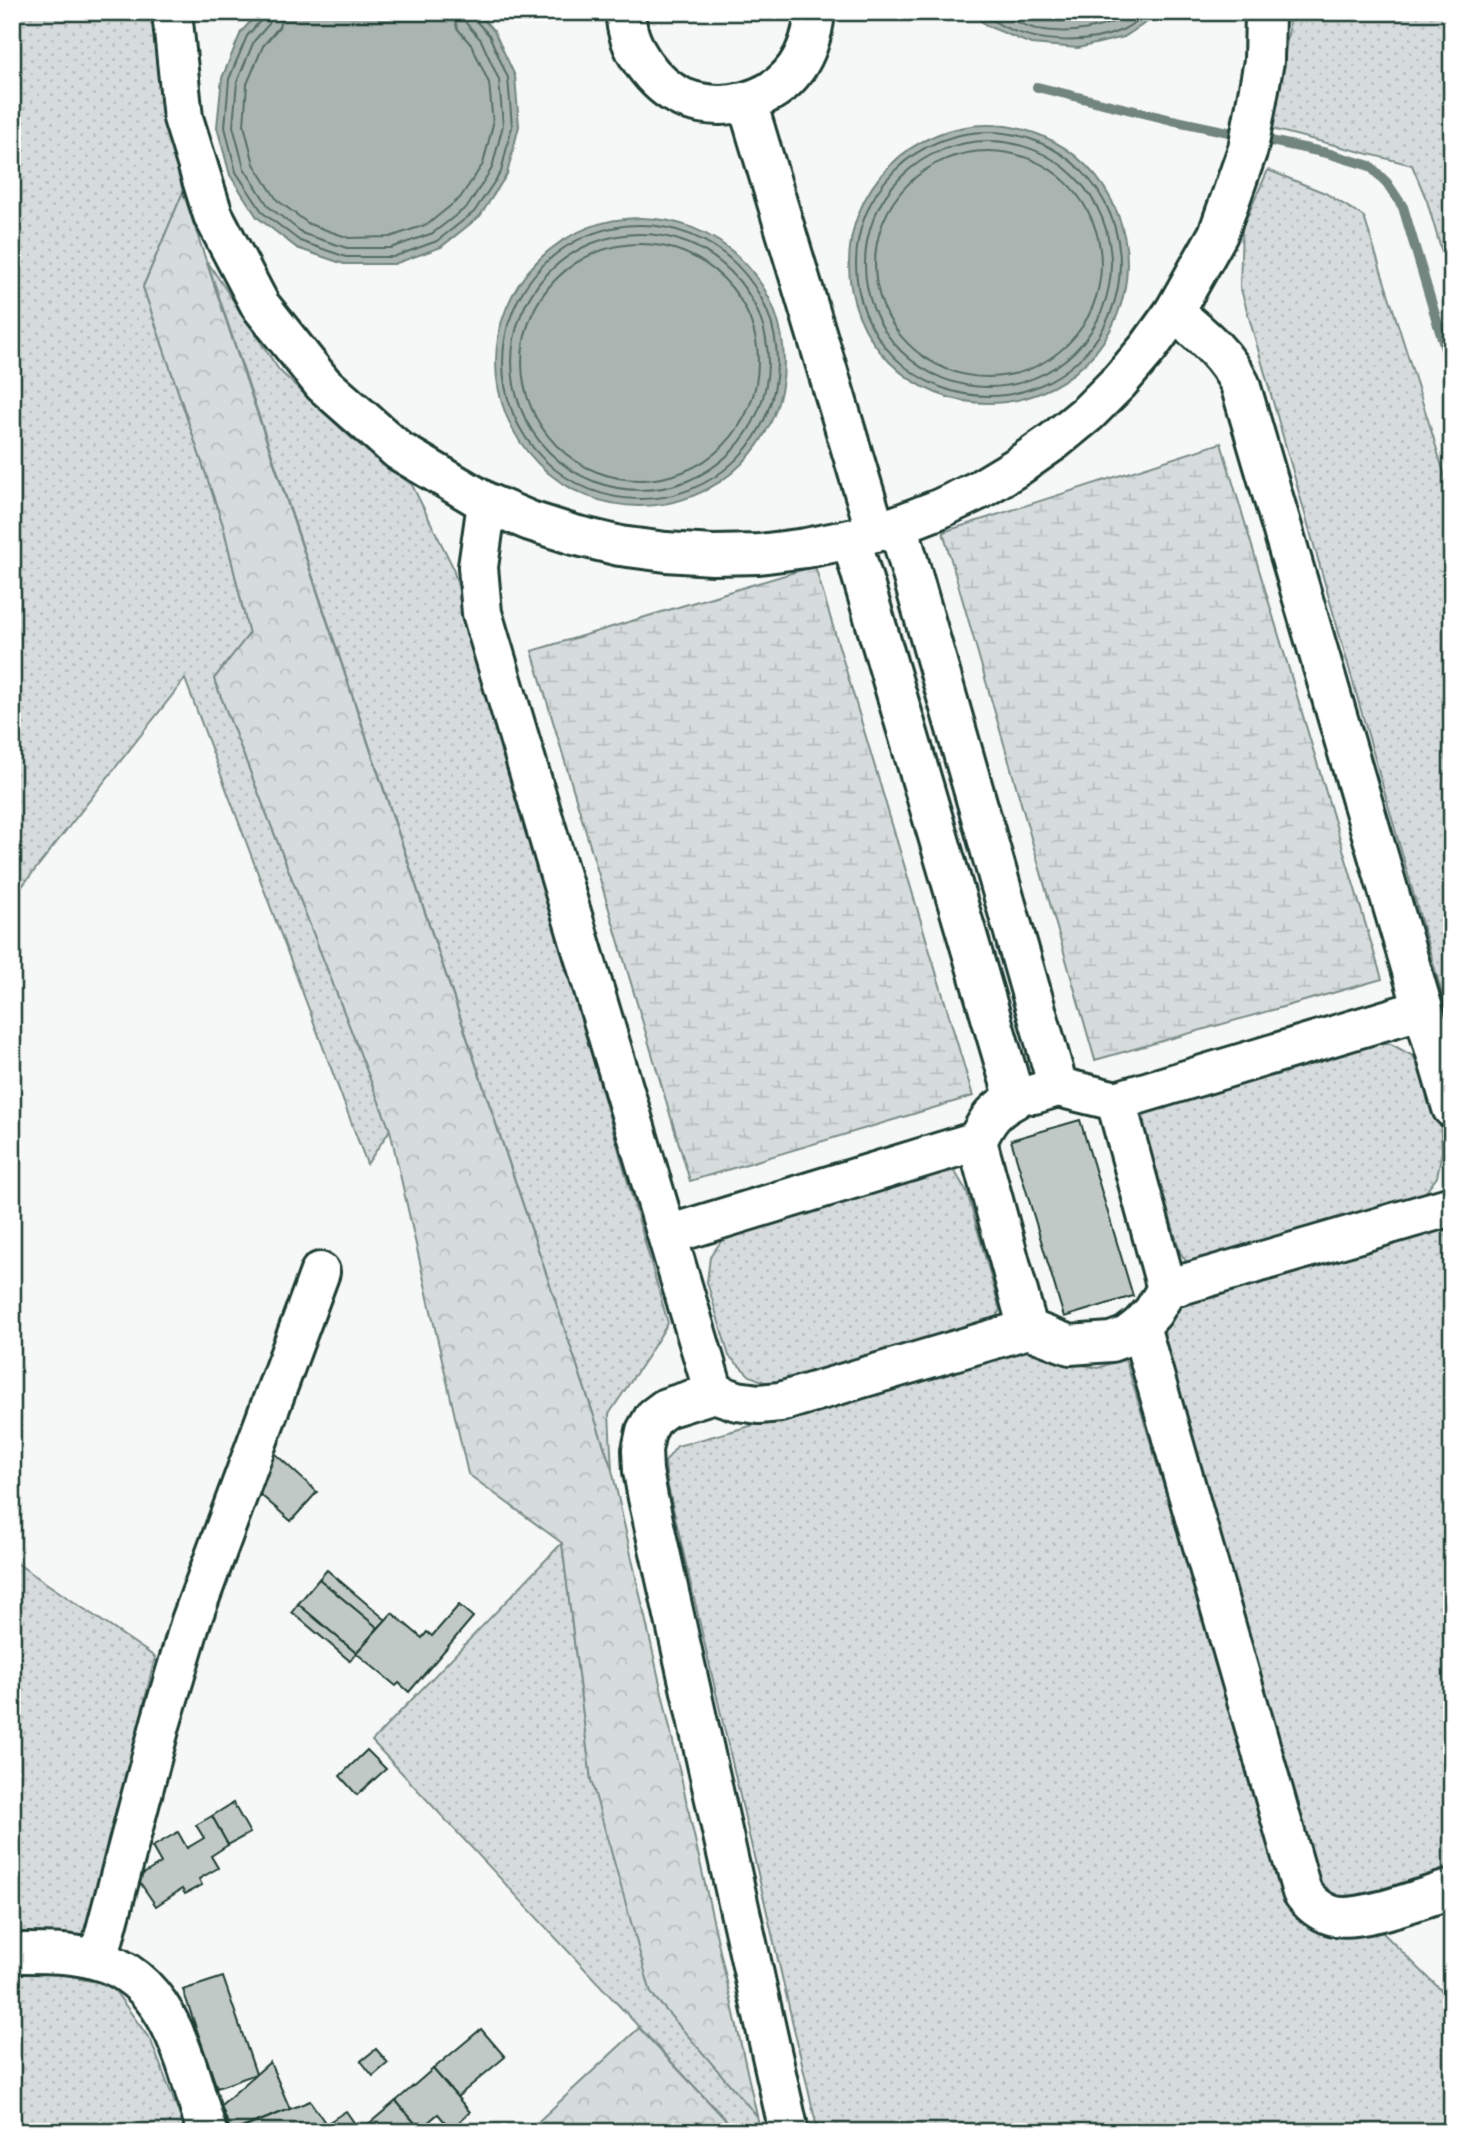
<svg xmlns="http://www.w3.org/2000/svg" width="1464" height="2144" viewBox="0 0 1464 2144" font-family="Pangolin,sans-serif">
	<defs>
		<pattern id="grass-dots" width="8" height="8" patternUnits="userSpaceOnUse" patternTransform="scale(1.75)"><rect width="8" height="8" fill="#d6dcdb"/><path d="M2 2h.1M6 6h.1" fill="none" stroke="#b7bebd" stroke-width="1.8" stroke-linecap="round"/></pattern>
		<pattern id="forest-crowns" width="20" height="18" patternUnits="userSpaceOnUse" patternTransform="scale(1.75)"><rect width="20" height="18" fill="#d6dcdb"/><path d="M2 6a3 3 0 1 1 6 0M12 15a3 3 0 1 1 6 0" fill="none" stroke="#b7bebd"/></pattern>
		<pattern id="wetland-marsh" width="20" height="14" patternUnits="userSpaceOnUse" patternTransform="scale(1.75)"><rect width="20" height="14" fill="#d6dcdb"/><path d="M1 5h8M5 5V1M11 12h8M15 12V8" fill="none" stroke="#b7bebd"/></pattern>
	</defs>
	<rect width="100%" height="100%" fill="#f6f7f7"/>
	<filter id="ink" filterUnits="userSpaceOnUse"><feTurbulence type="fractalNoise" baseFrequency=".0143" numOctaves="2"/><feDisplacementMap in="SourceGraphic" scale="14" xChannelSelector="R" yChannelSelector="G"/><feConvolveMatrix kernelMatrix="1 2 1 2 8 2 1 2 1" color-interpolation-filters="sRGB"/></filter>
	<g filter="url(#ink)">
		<g fill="url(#grass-dots)" stroke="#7a8c88" stroke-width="2">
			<polygon points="12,12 158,12 172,146 183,192 143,287 223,525 249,634 214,679 390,1130 367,1164 185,679 12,899"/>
			<polygon points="1288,12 1452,12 1452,287 1427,201 1412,165 1272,129 1289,29"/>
			<polygon points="1268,170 1325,193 1364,217 1429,423 1452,500 1452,1029 1240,286 1242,228"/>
			<polygon points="207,261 279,370 350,437 412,485 452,565 668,1323 647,1357 609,1414 612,1470"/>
			<polygon points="1361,1041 1391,1044 1413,1056 1428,1082 1440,1120 1442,1151 1437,1177 1422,1197 1189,1266 1180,1252 1145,1131 1143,1111"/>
			<polygon points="940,1169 955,1172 967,1192 1000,1310 993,1323 779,1388 750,1376 729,1356 707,1282 710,1257 727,1233"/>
			<polygon points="1434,1229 1452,1231 1452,1877 1358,1905 1331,1899 1314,1884 1155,1343 1168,1318 1185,1298"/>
			<polygon points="1026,1351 1047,1352 1068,1362 1098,1368 1125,1358 1278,1863 1380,1930 1452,2001 1452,2132 818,2132 667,1482 665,1462 677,1446"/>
			<polygon points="562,1543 591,1780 757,2116 761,2132 737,2132 372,1741"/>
			<polygon points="12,1560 155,1657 79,1979 110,1984 151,2041 186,2132 12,2132"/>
		</g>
		<g fill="url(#forest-crowns)" stroke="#7a8c88" stroke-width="2">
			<polygon points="183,192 612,1470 757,2116 651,1993 591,1780 562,1543 468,1474 390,1130 214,679 249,634 223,525 143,287"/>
			<polygon points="639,2028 737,2132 527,2132"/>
		</g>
		<g fill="url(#wetland-marsh)" stroke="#7a8c88" stroke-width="2">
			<polygon points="1221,443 1382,979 1095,1060 943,532"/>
			<polygon points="815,566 973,1096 690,1181 532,651"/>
		</g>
		<g fill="#aab5b1" stroke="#72857f" stroke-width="2">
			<polygon points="259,12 477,12 494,31 515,76 519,126 507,174 480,216 441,247 394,264 344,264 297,248 257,217 230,175 217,127 222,78 241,32"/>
			<polygon points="971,12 1162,12 1124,37 1078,48 1031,44 987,26"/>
			<circle cx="988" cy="264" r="139"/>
			<circle cx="640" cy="362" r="144"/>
		</g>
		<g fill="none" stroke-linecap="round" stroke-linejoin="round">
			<g stroke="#576d66" stroke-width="2">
				<polyline points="263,12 262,19 247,36 229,79 225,127 236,172 263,213 300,241 346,257 393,257 437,241 474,212 501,172 512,126 508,78 489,35 474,19 473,12"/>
				<polyline points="272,12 269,24 254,41 237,82 233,126 244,168 269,207 304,234 347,248 391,248 433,233 468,206 492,168 503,125 499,80 481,40 466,23 464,12"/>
				<polyline points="283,12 279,27 263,46 247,84 244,125 254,164 277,200 309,224 349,238 390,237 428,224 460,198 483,164 493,124 489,83 472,46 457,28 453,12"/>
				<path d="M982,12C1016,43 1081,48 1122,30C1131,26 1140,18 1149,12"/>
				<path d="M995,12C1008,18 1023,26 1037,29C1070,35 1104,30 1133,12"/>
				<path d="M1022,12C1054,26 1080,20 1113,12"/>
				<circle cx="988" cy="264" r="132"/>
				<circle cx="988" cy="264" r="123"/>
				<circle cx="988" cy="264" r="113"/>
				<circle cx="640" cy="362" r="137"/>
				<circle cx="640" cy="362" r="128"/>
				<circle cx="640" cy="362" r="118"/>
			</g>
			<polyline stroke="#72857f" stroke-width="10" points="1037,87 1172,120 1327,153 1370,166 1387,183 1403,207 1452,372"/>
		</g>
		<g fill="#c0c9c6" stroke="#1f3d34" stroke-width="2">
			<polygon points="1080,1120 1133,1296 1064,1317 1011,1140"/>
			<polygon points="271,1450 317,1492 291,1521 255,1490"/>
			<polygon points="327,1570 386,1620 378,1628 319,1579"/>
			<polygon points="319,1579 378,1628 356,1653 298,1604"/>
			<polygon points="298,1604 356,1653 350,1661 292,1612"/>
			<polygon points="459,1605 473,1617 409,1692 399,1683 396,1686 356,1653 392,1613 422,1638 427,1632 432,1636"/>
			<polygon points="367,1750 386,1769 357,1795 340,1776"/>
			<polygon points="233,1803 250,1833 228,1845 212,1816"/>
			<polygon points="212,1816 228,1845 211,1856 218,1868 199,1879 202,1885 185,1894 182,1889 156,1906 137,1878 161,1863 152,1847 178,1832 187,1848 204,1838 196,1825"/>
			<polygon points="223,1977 256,2074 217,2088 183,1990"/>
			<polygon points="481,2029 505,2057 457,2097 433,2069"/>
			<polygon points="376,2049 388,2063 373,2076 361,2061"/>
			<polygon points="270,2062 290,2109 231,2132 221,2105"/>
			<polygon points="433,2069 470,2112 451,2129 438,2114 420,2129 396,2101"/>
			<polygon points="310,2101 326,2124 346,2111 355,2124 344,2132 233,2132"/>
			<polygon points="396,2101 420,2129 417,2132 359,2132"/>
		</g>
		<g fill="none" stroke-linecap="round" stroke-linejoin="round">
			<defs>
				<g id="minor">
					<polyline points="172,12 183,118 213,215 260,305 323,384 399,451 487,503 530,521 574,535 620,546 666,552 713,555 759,554 806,548 851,539 898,525 939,509 979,490 1017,467 1054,441 1088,413 1119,382 1148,348 1174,312 1218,234 1248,149 1264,61 1265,12"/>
					<path d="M626,12C625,29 633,49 643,63C653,77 667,91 683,98C722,113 771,103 796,68C808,51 813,32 815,12"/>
					<polyline points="747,102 876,532"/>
					<path d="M1174,312C1201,335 1224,352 1240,384L1452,1108"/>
					<polyline points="487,503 478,567 482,613 714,1393"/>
					<polyline points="898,525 1058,1087"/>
					<polyline points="1034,1094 1058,1087 1116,1101 1423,1009"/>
					<polyline points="1116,1101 1167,1289"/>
					<polyline points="977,1141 1028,1329"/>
					<path d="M668,1235L977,1141C988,1119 993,1111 1015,1099L851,539"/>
					<path d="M1140,1326L1302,1892C1309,1902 1319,1911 1331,1915C1358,1924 1423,1897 1452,1889"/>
					<path d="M12,1953C40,1953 70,1952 97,1960C172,1979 187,2069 207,2132"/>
					<polyline points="98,1960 161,1722 191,1621 320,1272"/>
					<polyline points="789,2132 648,1498 643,1471 642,1450 646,1431 654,1417 666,1408 714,1393 737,1401 759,1404 780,1402 1028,1329 1070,1345 1111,1342 1127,1336 1140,1326 1153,1312 1167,1289 1452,1206"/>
				</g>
			</defs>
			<use href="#minor" stroke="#1f3d34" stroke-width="44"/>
			<use href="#minor" stroke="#fff" stroke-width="38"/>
		</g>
	</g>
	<rect width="1464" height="2144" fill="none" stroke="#fff" stroke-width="42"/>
	<rect x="21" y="21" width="1422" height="2102" fill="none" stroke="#1f3d34" stroke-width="2.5" filter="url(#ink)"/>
</svg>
